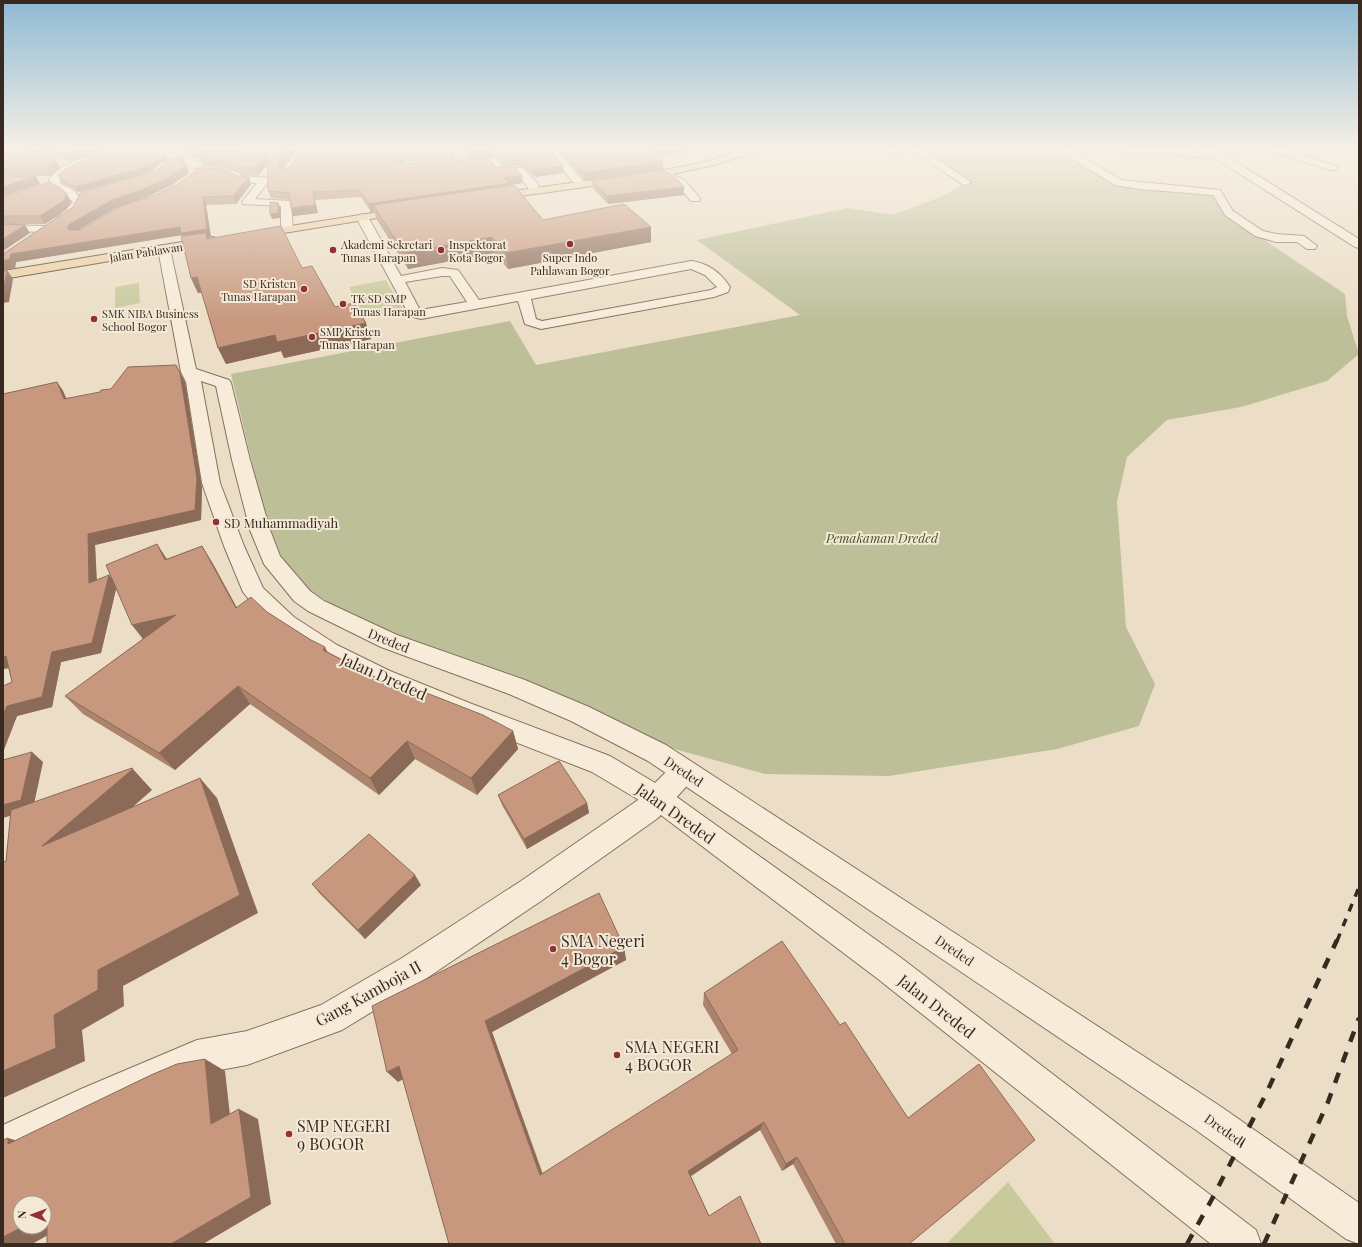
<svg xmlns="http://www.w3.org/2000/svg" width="1362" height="1247" viewBox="0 0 1362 1247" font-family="'Playfair Display',serif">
	<rect width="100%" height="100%" fill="#ecdec6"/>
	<g fill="#c8ca9b">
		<polygon points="386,280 403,310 364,318 349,287"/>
		<polygon points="139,283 140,303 115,308 115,287"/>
		<polygon points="1008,1182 1055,1244 946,1244"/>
	</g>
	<polygon fill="#bdbf99" points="916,147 1058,147 1119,183 1217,191 1235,215 1263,239 1345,294 1347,316 1359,354 1327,381 1241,407 1167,420 1127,457 1117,502 1126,627 1155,684 1139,726 1057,749 889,776 765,774 671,748 362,623 309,590 272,547 231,374 510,321 536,365 800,315 697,240 847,208 893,215 938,198 964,184"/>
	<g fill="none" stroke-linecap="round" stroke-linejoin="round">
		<defs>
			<g id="minor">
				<polygon points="299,147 309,147 291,174 283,174 282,172"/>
				<polygon points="544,147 554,147 585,183 586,185 585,187 577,187"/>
				<polygon points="886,147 896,147 898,152 896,154 890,154"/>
				<polygon points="907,147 919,147 971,182 966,185 962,184"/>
				<polygon points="1053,147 1065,147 1122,180 1220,190 1233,211 1263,231 1276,234 1304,236 1317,246 1315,249 1307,249 1297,242 1276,242 1255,236 1225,215 1213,195 1139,189 1115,185"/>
				<polygon points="1098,147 1145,147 1205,151 1200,147 1212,147 1359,239 1359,248 1355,247 1215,158 1103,150"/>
				<polygon points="1263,147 1278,147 1336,166 1338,168 1336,170 1330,170 1265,149"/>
				<polygon points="1346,147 1359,147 1359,152 1348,149"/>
				<path d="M105,152H179L197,162L231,156L236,159L231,162L194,168L177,158H105L88,162L66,173L59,180L61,184L72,189L84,201C79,210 70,226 57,222L55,220C61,213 68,209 73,202L64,193L53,188L49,179C62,162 86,157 105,152Z"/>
				<polygon points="493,157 496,158 502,168 523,168 537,183 541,191 540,193 532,193 517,173 496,173 490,163 462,165 457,162 462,159"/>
				<polygon points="222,169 234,171 243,176 269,178 270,180 255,199 290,201 291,203 293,229 291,231 283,231 281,229 281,206 243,204 242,202 257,183 241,182 227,176 218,174 217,172"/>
				<polygon points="664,170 684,180 699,197 700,199 699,201 691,201 676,184 660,175 659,173"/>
				<path d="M362,214L368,217L401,276L442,268L458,270L479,300L691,261C708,263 721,273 730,287L728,292L714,297L541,329L525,324L518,301L421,319L410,316L408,313L356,217ZM691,269L705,275L717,287L711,290L542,321L536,319L531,299ZM442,276H450L467,302L420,310L405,282Z"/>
				<polygon points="3,225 47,226 51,227 53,229 51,231 47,232 3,231"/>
				<polygon points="684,760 693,763 697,771 693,779 658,818 541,901 424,980 342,1030 247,1065 198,1074 105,1113 3,1162 3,1125 81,1089 197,1040 247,1031 321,1005 402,958 521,881 638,800 675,763"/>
			</g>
			<polygon id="tertiary" points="164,245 168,246 170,249 196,369 229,380 231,383 250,460 270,530 280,556 310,591 324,601 397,635 525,680 589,707 666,745 1220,1106 1359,1203 1359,1244 1346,1239 1196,1130 648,761 571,721 509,694 381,647 308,611 294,601 264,564 250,530 232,460 216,386 201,381 220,483 244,546 263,588 294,617 337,645 390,671 472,704 610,756 667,790 900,957 1256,1230 1261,1244 1211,1244 878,979 649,806 592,772 454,718 374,683 321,657 278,629 247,597 243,592 224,546 202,483 186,382 181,372 158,249 160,246"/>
			<g id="primary">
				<polygon points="751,147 766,147 764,149 714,165 664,176 492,200 487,197 492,194 664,170 709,161"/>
				<polygon points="404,208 408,209 409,211 408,213 253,238 249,237 247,235 249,233 253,232"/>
				<polygon points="213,237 217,239 219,241 217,243 3,279 3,271"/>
			</g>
		</defs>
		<use href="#minor" stroke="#87705d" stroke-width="2"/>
		<use href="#tertiary" stroke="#87705d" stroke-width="2"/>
		<use href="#primary" stroke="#553f31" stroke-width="2"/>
		<use href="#minor" fill="#f7ecd9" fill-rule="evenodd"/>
		<use href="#tertiary" fill="#f7ecd9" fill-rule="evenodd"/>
		<use href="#primary" fill="#edcfa1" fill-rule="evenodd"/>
		<polyline stroke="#382a20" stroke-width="3.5" stroke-dasharray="8 8" stroke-linecap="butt" points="1337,941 1359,887"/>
		<g stroke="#382a20" stroke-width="4.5" stroke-dasharray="11 11" stroke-linecap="butt">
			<polyline points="1187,1244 1212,1199 1266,1094 1337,940"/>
			<polyline points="1264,1244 1328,1102 1359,1018"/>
		</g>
	</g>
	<g fill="#ac836c">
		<polygon points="3,147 268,147 197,159 179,150 105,150 82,157 72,161 40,156 37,157 60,168 50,176 3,176"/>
		<polygon points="304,147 456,147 455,149 455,160 404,162 402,164 495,167 523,183 509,185 543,220 651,242 508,269 494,253 408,269 377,220 374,211 371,212 361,197 315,200 318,213 293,216 290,200 271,198 268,191 267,164 258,176 243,175 225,168 204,167 201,160 295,151 283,168 285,169 290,167"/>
		<polygon points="465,147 548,147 563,166 564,173 534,177 523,166 503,166 497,157 493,156 468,157"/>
		<polygon points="555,147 711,147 659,157 663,161 663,169 585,181"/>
		<polygon points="168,160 161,163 153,170 141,175 78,192 62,183 58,175"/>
		<polygon points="185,165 189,173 172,185 147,197 116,208 77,230 251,184 236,204 206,205 211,237 208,237 208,239 302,268 335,307 371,339 284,358 281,351 226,364 218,348 202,292 198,293 191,278 182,235 16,262 15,268 3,254"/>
		<polygon points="592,181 684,195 608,204 593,188"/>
		<polygon points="3,197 71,202 67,209 45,224 3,224"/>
		<polygon points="57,382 63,391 66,398 185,382 202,488 201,520 95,545 97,580 109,575 111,578 157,544 167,559 202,546 213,564 236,607 267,612 328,652 417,699 513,731 518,749 477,795 415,759 379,795 250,704 175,770 83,714 65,696 143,639 116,589 101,653 61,662 52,707 17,716 3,752 3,686 12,682 9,668 3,669 3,394"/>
		<polygon points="498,795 587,803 589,813 527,849 502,805"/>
		<polygon points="312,884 421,885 365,939 320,894"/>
		<polygon points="624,947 626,960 492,1032 543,1174 732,1054 703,1005 704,993 909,1244 836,1244 793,1164 782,1171 760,1130 691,1176 709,1216 449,1244 403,1079 398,1082"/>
	</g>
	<g fill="#8c6a58">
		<polygon points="87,147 103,147 105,150 82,157 72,161 68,154 78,149"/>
		<polygon points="224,147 268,147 197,159 194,152"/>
		<polygon points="290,147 293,147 295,151 281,171 278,164"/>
		<polygon points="454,147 456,147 455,149 455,160"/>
		<polygon points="674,147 711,147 653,158 653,151"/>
		<polygon points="36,148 40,156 34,159 30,152"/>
		<polygon points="492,148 493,156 468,157 467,150"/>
		<polygon points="166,154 168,160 161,163 153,170 141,175 78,192 75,187 159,158"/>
		<polygon points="267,154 270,161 258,176 255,168"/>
		<polygon points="402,155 404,162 398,168 396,160"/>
		<polygon points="183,157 186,165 185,165 186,165 189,173 172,185 147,197 116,208 74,232 72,236 67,228 70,224 180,162"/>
		<polygon points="56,160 60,168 50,176 46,168"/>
		<polygon points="663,161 663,169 585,181 584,173"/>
		<polygon points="563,166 564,173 534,177 533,170"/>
		<polygon points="36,176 40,184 3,196 3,187"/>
		<polygon points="522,176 523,183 509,185 510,191 373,205 374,211 371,212 369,204 504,178"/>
		<polygon points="249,177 251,184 236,204 233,196"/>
		<polygon points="684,187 684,195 608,204 607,196"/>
		<polygon points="313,192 315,200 318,213 293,216 291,208"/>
		<polygon points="67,194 71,202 67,209 45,224 40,216"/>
		<polygon points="203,197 206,205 211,237 208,237 212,247 185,241 182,235 16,262 15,268 3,271 3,261 11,254"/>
		<polygon points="278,203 280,207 280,218 272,219 270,214"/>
		<polygon points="25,225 30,233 3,251 3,239"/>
		<polygon points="651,227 651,242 508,269 506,253"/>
		<polygon points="492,237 494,253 408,269 404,253"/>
		<polygon points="7,270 13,279 9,302 3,303 3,293"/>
		<polygon points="197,277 204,292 198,293 191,278"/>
		<polygon points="366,323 371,339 284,358 281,351 226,364 218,348 275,335"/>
		<polygon points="176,365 185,382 202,488 201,520 95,545 97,593 89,583 88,534"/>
		<polygon points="57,382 63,391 71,409 64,399"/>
		<polygon points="157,544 169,563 165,560"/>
		<polygon points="202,546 213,564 247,626 236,608"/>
		<polygon points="109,575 117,585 101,653 61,662 52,707 17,716 3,752 3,715 7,706 52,652"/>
		<polygon points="176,615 146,643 132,625"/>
		<polygon points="325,647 334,665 323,650"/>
		<polygon points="6,656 16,667 3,669 3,657"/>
		<polygon points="238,686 250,704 175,770 159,753"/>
		<polygon points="513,731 518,749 477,795 471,778"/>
		<polygon points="407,741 415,759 379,795 370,778"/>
		<polygon points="32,752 43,762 33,809 3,818 3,805"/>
		<polygon points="132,768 152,790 67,865 42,846"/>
		<polygon points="200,778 217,798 258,913 123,986 124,1006 82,1030 85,1061 3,1098 3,1071 54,1015 98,970"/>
		<polygon points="587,803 589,813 527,849 524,839"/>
		<polygon points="415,875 421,885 365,939 358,930"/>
		<polygon points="624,947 626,960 492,1032 545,1182 540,1175 485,1021"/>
		<polygon points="205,1059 225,1071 232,1133 211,1124"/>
		<polygon points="399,1066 409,1076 398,1082 387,1072"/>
		<polygon points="239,1109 258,1119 271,1204 203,1244 171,1244"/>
		<polygon points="764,1122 760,1130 688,1178 688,1171"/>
		<polygon points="8,1138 39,1147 8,1144"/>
		<polygon points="797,1157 793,1164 782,1171 786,1164"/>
		<polygon points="47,1214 77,1219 32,1244 3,1244 3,1237 22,1227 44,1227 44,1215"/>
	</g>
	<g fill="#c8987e" stroke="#8c6a58">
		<polygon points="3,147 87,147 78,149 68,154 36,148 30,152 32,156 56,160 46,168 3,168"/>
		<polygon points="184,147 224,147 194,152"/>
		<polygon points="274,147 290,147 278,164 279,166 285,169 290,167 304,147 454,147 454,152 402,155 396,160 402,164 458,161 488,157 495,167 515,167 522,176 504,178 509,183 369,204 359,190 313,192 315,205 291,208 289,193 268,191 267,154 255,168 241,167 222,160 201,160"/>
		<polygon points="466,147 548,147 563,166 533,170 522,159 502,159 496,150 492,148 467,150"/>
		<polygon points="561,147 674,147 653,151 663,161 584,173"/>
		<polygon points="103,154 166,154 159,158 151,164 138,169 75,187 59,177 58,175 73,165 90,158"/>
		<polygon points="180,155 183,157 180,162 186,165 169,177 144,189 112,200 70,224 67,228 70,230 79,230 122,206 153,196 178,184 199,168 222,169 238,176 249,177 233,196 203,197 207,229 181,233 180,227 11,254 10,259 3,261 3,254 73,207 81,192 146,174 159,169 166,162"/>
		<polygon points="662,170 675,177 684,187 607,196 592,181"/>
		<polygon points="36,176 3,187 3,177"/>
		<polygon points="49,182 59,187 67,194 63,201 40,216 3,216 3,197"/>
		<polygon points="514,185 543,220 624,204 651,227 506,253 492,237 404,253 373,205"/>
		<polygon points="270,202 278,203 278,213 270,214"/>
		<polygon points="3,224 25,225 3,239"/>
		<polygon points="281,226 302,268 312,266 335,307 354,303 366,323 277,342 275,335 218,348 197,277 191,278 181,236 206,233 207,239"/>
		<polygon points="7,270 3,293 3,271"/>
		<polygon points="176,365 180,373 197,478 195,510 88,534 89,583 109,575 92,643 52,652 42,697 7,706 3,715 3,686 12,682 6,656 3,657 3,394 57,382 64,399 100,392 101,390 111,389 128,367"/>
		<polygon points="157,544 165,560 202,546 236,608 251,597 267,612 311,640 325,647 323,650 417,699 424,692 483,715 513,731 471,778 407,741 370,778 238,686 159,753 65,696 176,615 132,625 106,565"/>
		<polygon points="32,752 21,800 3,805 3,760"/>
		<polygon points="559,761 587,803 524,839 498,795"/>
		<polygon points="132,768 133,769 42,846 200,778 240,895 98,970 98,990 54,1015 56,1048 3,1071 3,862 6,861 11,810"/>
		<polygon points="369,834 415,875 358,930 312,884"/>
		<polygon points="599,893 624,947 485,1021 540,1175 738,1050 704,993 782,941 840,1025 845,1022 908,1118 979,1064 1035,1140 909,1244 845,1244 797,1157 786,1164 764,1122 688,1171 709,1216 740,1196 761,1244 449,1244 399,1066 387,1072 372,1006"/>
		<polygon points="205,1059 211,1124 239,1109 251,1197 171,1244 47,1244 47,1214 44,1215 44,1203 20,1203 20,1227 22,1227 3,1237 3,1140 8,1138 8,1144 151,1075 177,1064"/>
	</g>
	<linearGradient id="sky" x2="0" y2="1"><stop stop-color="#8eb9d4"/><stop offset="0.46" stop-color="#f6f0e5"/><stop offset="1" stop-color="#f6f0e5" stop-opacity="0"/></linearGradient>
	<rect width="1362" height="322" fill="url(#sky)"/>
	<g fill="#923038" stroke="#f4e9d6" stroke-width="1.5">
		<circle cx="570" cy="244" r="4"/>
		<circle cx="333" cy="250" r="4"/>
		<circle cx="441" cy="250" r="4"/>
		<circle cx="304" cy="289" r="4"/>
		<circle cx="343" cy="304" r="4"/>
		<circle cx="94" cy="319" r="4"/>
		<circle cx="312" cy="337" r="4"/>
		<circle cx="216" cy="522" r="4"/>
		<circle cx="553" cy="949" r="4"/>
		<circle cx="617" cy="1055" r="4"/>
		<circle cx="289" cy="1134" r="4"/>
	</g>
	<g text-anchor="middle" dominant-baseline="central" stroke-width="4" stroke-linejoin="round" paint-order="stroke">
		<g font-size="11" fill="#382a20" stroke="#f4e9d6" text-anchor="start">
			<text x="341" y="244">Akademi Sekretari<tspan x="341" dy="13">Tunas Harapan</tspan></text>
			<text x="449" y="244">Inspektorat<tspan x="449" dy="13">Kota Bogor</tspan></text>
			<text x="570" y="257" text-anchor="middle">Super Indo<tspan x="570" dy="13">Pahlawan Bogor</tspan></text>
			<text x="296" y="283" text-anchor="end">SD Kristen<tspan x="296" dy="13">Tunas Harapan</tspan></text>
			<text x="351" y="298">TK SD SMP<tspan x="351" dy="13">Tunas Harapan</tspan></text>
			<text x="102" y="313">SMK NIBA Business<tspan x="102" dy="13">School Bogor</tspan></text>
			<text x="320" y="331">SMP Kristen<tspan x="320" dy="13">Tunas Harapan</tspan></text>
		</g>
		<g font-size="11" fill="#382a20" stroke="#f4e9d6">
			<text transform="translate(146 252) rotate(-9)">Jalan Pahlawan</text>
		</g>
		<g font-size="13" fill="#382a20" stroke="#f4e9d6" text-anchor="start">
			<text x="224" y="522">SD Muhammadiyah</text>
		</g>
		<g font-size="13" font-style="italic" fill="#4b5328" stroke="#f4e9d6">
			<text x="882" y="537">Pemakaman Dreded</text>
		</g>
		<g font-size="13" fill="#382a20" stroke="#f4e9d6">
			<text transform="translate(389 640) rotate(22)">Dreded</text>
			<text transform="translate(684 771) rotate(33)">Dreded</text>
			<text transform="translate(955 950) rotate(34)">Dreded</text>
			<text transform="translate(1224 1129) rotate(35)">Dreded</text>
		</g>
		<g font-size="16" fill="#382a20" stroke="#f4e9d6">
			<text transform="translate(384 676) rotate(24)">Jalan Dreded</text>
			<text transform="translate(676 813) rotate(35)">Jalan Dreded</text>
			<text transform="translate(368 993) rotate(-29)">Gang Kamboja II</text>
			<text transform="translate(937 1006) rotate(38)">Jalan Dreded</text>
		</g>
		<g font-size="16" fill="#382a20" stroke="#f4e9d6" text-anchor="start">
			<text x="561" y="940">SMA Negeri<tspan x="561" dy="18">4 Bogor</tspan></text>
			<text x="625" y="1046">SMA NEGERI<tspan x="625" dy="18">4 BOGOR</tspan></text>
			<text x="297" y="1125">SMP NEGERI<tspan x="297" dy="18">9 BOGOR</tspan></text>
		</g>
	</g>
	<rect width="1362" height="1247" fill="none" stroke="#382a20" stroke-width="8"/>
	<g transform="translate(32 1215) rotate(271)"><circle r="19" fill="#f4e9d6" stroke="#a99d8d"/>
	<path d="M0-3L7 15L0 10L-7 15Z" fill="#923038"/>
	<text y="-6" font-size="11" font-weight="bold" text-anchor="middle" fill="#382a20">N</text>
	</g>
</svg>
